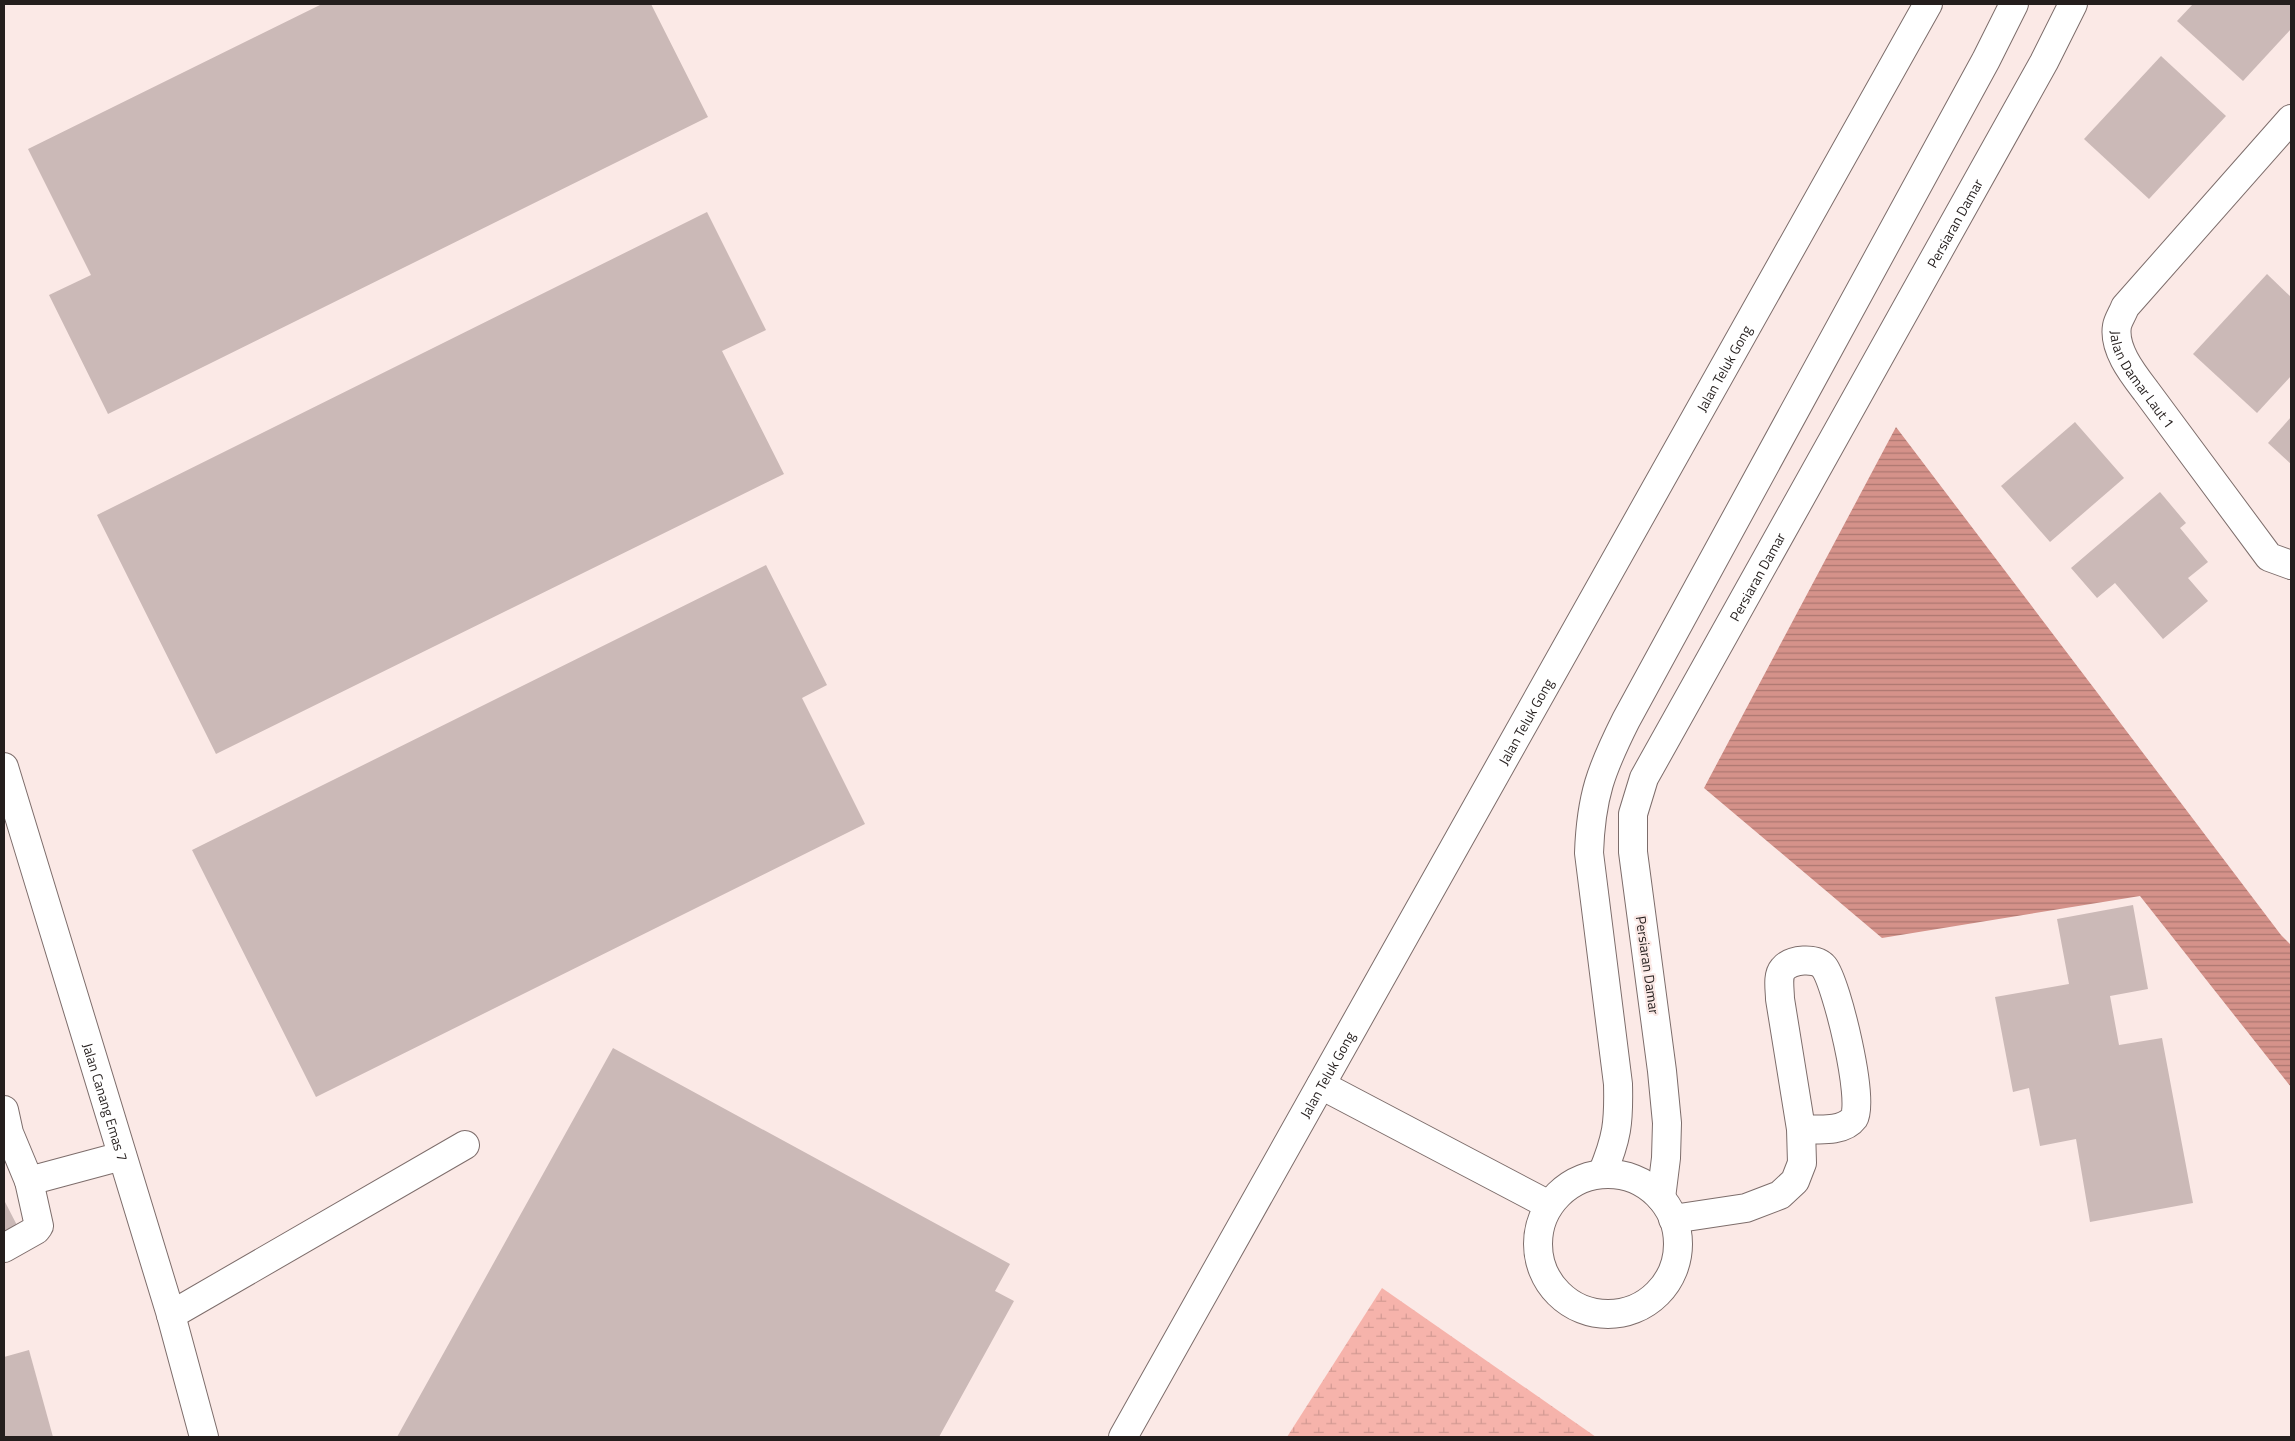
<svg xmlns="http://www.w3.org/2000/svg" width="2295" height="1441" viewBox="0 0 2295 1441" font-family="'Titillium Web',sans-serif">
	<defs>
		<pattern id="wetland-marsh" width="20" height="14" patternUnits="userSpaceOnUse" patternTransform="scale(1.25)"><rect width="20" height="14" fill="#f6b3ab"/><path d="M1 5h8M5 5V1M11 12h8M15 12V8" fill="none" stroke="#d39a93"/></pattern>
		<pattern id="water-rules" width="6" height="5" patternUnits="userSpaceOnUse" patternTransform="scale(1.25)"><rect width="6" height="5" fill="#d5928a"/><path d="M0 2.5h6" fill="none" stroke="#ad7770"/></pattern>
	</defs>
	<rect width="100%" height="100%" fill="#fbe9e6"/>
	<polygon fill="url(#wetland-marsh)" points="1382,1288 1596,1437 1287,1437"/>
	<polygon fill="url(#water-rules)" points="1896,427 2281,935 2291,945 2291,1087 2140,896 1882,938 1704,788"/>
	<g fill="#cbb9b7">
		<polygon points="322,4 651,4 708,117 108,414 49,295 91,275 28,149"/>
		<polygon points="2193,4 2291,4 2291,29 2243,81 2177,21"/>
		<polygon points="2161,56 2226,116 2149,199 2084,139"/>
		<polygon points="707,212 766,330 722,351 784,474 216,754 97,515"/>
		<polygon points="2267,274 2291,297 2291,376 2257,413 2193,354"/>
		<polygon points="2291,417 2291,464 2268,443"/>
		<polygon points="2075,422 2124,478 2050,542 2001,486"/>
		<polygon points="2160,492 2186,523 2180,528 2208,562 2188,578 2208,601 2163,639 2115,583 2097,598 2071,568"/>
		<polygon points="766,565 827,685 802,698 865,824 316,1097 192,850"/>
		<polygon points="2133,905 2148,989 2110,996 2119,1045 2162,1038 2193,1203 2090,1222 2076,1139 2040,1146 2029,1088 2013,1092 1995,997 2069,984 2057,919"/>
		<polygon points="613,1048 1010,1264 995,1291 1014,1301 939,1437 397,1437"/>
		<polygon points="4,1200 21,1233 4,1243"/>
		<polygon points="29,1350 53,1437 4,1437 4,1357"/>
	</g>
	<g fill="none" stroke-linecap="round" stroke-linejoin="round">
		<defs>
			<g id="minor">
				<path id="s1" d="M2291,119L2125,307C2123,313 2118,320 2117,326C2113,349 2133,374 2146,391L2269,557L2291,565"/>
				<path id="s2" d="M4,767L171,1315L204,1437"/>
				<polyline points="1321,1085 1549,1205"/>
				<polyline points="4,1110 9,1133 29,1181 122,1156"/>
				<path d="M1602,1174C1617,1138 1619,1123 1618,1084L1589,853C1591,796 1601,770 1626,720L1986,60L2014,4"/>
				<circle cx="1608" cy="1244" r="70"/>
				<path id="s3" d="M1661,1198L1666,1158L1667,1123L1662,1071L1633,852V814L1644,778L2044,62L2073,4"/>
				<path d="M1673,1219L1746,1208L1780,1195L1795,1181L1802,1163L1801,1129L1780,999C1780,990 1777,976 1783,969C1791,959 1816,957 1824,967C1837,984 1865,1102 1854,1118C1843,1133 1817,1129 1801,1129"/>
				<polyline points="4,1248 36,1230 39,1226 29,1181"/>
				<polyline points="171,1315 465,1145"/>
				<path id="s4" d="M1123,1437L1928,4"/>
			</g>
		</defs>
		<use href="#minor" stroke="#7d6d6b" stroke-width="30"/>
		<use href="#minor" stroke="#fff" stroke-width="28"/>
	</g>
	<g text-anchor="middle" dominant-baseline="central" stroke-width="4.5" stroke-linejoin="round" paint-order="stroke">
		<g font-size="14" fill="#241e1d" stroke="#fbe9e6">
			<text stroke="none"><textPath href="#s3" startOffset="1060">Persiaran Damar</textPath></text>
			<text stroke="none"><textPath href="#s4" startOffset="1226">Jalan Teluk Gong</textPath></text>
			<text stroke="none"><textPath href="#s1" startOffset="332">Jalan Damar Laut 1</textPath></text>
			<text stroke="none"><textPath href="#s3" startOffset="655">Persiaran Damar</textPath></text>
			<text stroke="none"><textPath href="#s4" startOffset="821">Jalan Teluk Gong</textPath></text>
			<text transform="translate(1648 965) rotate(82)">Persiaran Damar</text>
			<text stroke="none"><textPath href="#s4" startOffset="416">Jalan Teluk Gong</textPath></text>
			<text stroke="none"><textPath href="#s2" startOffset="350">Jalan Canang Emas 7</textPath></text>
		</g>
	</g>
	<rect width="2295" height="1441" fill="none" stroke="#241e1d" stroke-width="10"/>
</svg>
